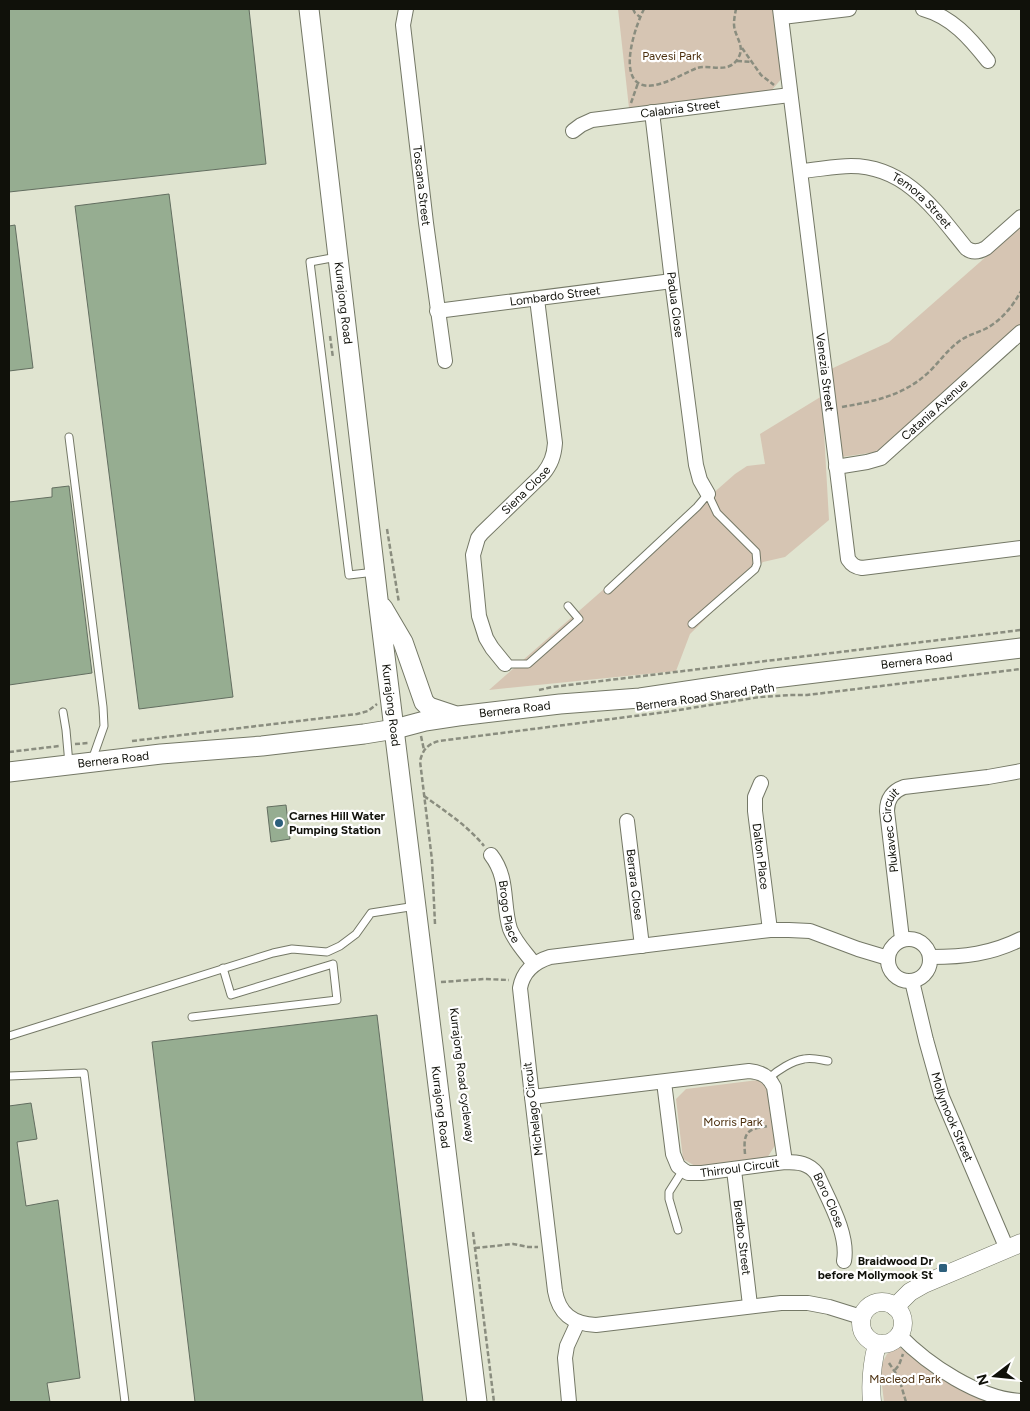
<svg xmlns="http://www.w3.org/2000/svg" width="1030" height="1411" viewBox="0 0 1030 1411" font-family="Figtree,sans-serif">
	<rect width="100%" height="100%" fill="#e0e4d0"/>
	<g fill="#d6c5b3">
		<polygon points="618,9 774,9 783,77 771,91 629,108"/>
		<polygon points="1021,226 1021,324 876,452 842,457 831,369 889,342"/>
		<polygon points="822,396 829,520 785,557 763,562 690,634 676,671 489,690 735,474 747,466 765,464 760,434"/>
		<polygon points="758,1080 769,1088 776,1144 767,1158 697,1167 683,1159 676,1099 686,1089"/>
		<path d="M899,1347C926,1367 959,1392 990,1402H884L880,1368L887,1354Z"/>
	</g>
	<g fill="#96ad91" stroke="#636e60">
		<polygon points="9,9 249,9 266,164 9,192"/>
		<polygon points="169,194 233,697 139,709 75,206"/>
		<polygon points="15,225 33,368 9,371 9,226"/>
		<polygon points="69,486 92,673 9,685 9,502 52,497 52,488"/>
		<polygon points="286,805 290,839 271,842 267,807"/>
		<polygon points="377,1015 423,1402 195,1402 152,1042"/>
		<polygon points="31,1103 37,1139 17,1142 26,1206 58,1200 80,1378 47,1383 50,1402 9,1402 9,1106"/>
	</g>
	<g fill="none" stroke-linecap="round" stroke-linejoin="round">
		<defs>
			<g id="service">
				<polyline points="337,257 310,262 349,575 375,572"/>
				<polyline points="69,437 103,707 104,726 92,760"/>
				<polyline points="608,590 697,507 708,494 717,513 756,552 757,564 755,569 692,624"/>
				<polyline points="505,664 528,664 579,619 568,606"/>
				<polyline points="63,712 66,730 69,764"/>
				<polyline points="192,1017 337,1000 333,964 231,995 223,968"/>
				<polyline points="9,1036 273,953 292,949 327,952 340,946 356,934 371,913 416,906"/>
				<polyline points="9,1076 84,1073 125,1402"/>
				<path d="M769,1078C778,1070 792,1061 804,1059C812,1057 821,1060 828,1061"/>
				<polyline points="678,1230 669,1199 669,1192 683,1170"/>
			</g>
			<g id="minor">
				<path id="s1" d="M406,9L403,25L426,223L445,361"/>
				<path id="s2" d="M780,9L848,559C852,565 855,567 862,568L1021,548"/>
				<path d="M923,9C952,17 970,38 988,61"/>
				<polyline points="782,17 849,9"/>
				<path id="s3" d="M652,112L672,281L696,465L700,480L708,494"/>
				<path id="s4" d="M573,131L581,125L592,120L790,95"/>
				<path id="s5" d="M801,171C817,170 834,166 851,166C906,166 935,210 966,248C972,253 979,252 986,248L1021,217"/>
				<path id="s6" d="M437,311L672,281"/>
				<path id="s7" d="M836,467L867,462L881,458L1021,332"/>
				<path id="s8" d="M505,664L492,648L486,638L479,616L473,555L478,538L482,533L543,474C551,464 554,456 555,443L537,299"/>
				<path id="s9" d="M761,783L755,797V811L770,930"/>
				<path id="s10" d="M627,821L642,946"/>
				<path id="s11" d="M491,855C509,878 502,903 510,929C515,942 526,953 534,964"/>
				<circle cx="909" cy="960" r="21"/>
				<path id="s12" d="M902,939L887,811C887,799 893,791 904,787L988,777L1021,771"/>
				<path d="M931,957C964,957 991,954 1021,939"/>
				<path id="s13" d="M912,981L926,1040L942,1097L1007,1249"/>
				<path id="s14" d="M664,1082L673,1154L678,1166L683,1170L688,1173H702L785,1162C798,1162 809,1163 817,1174C828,1199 849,1234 844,1261"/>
				<path d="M532,1097L749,1071C761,1072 769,1076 774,1087L785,1162"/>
				<path id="s15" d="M734,1170L750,1305"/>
				<path d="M861,1317L829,1307L808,1303H781L596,1325C573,1324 559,1314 555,1291L532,1097L520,988C523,971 534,962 550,957L770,930H789L810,931L858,949L888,958"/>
				<path d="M899,1335C928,1365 979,1399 1021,1401"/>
				<polyline points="569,1402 565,1358 567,1346 578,1322"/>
			</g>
			<g id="tertiary">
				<circle cx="882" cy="1323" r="21"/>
				<polyline points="895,1307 910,1292 924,1284 1021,1243"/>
				<path d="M872,1402C870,1382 872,1364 877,1344"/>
			</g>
			<g id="secondary">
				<path id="s16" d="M309,9L378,599L477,1402"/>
				<polyline points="383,608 403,642 424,702 429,707 453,715"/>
				<path id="s17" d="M9,772L161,754L262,746L364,734L395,729L425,721L458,716L560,704L640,698L766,679L1021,648"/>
			</g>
		</defs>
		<use href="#service" stroke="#747866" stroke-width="9"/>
		<use href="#minor" stroke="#747866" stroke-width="16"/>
		<use href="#tertiary" stroke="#747866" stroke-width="19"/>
		<use href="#secondary" stroke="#747866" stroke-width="21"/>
		<g stroke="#8a8d7f" stroke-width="2.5" stroke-dasharray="5 2.5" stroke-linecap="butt">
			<polyline points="633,9 635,13 640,17"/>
			<path d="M644,9C636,25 623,63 634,79C647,97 681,74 697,68C710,64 727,74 737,60C747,46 734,37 734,24C734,19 735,14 736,9"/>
			<polyline points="742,48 761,75 774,85"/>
			<polyline points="737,61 752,62"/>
			<polyline points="631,103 638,83"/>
			<polyline points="330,336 333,358"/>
			<path d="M842,407C875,401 903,396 929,372C940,361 948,349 961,340C968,335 977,333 985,329C1001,321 1013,306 1021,291"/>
			<polyline points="387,529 399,603"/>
			<polyline points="539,690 552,687 1021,630"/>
			<polyline points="421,736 424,750"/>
			<polyline points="132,741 357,714 368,711 377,704"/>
			<polyline points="75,744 89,743"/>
			<polyline points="9,752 59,746"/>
			<path d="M424,796C445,811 468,826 484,846"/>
			<path d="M435,924L432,860L420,761C423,749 428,744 439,741L666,712L760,697L790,695H807L1021,669"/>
			<polyline points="441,982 484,979 509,980"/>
			<path d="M745,1154C743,1132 747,1129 768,1126"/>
			<polyline points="473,1232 494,1402"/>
			<polyline points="475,1248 513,1244 528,1247 538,1247"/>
			<polyline points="889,1363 899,1378 906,1402"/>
			<polyline points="895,1370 899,1365 903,1354"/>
		</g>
		<use href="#service" stroke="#fff" stroke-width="7"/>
		<use href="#minor" stroke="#fff" stroke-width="14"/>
		<use href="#tertiary" stroke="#fff" stroke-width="18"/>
		<use href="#secondary" stroke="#fff" stroke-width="19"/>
	</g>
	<g fill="#2c5f7c" stroke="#fff" stroke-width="2">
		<circle cx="279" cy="823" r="5"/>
		<rect x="938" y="1263" width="10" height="10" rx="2.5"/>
	</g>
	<g text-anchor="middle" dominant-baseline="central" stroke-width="4.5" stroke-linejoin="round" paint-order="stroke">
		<g font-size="12" fill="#4c300f" stroke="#fff">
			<text x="672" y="56">Pavesi Park</text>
			<text x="733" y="1122">Morris Park</text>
			<text x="905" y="1379">Macleod Park</text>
		</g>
		<g font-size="12" fill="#10110a" stroke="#fff">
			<text stroke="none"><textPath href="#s4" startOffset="111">Calabria Street</textPath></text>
			<text stroke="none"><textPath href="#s1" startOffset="178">Toscana Street</textPath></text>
			<text stroke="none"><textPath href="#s5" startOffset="132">Temora Street</textPath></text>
			<text stroke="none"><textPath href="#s6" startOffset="119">Lombardo Street</textPath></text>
			<text stroke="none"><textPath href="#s16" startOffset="296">Kurrajong Road</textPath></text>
			<text stroke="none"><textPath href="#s3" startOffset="194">Padua Close</textPath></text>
			<text stroke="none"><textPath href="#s2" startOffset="366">Venezia Street</textPath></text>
			<text stroke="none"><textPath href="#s7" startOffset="118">Catania Avenue</textPath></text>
			<text stroke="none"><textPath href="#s8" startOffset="202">Siena Close</textPath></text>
			<text stroke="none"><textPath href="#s17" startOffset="915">Bernera Road</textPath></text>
			<text transform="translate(705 697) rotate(-8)">Bernera Road Shared Path</text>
			<text stroke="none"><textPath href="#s16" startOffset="701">Kurrajong Road</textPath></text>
			<text stroke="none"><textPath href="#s17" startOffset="510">Bernera Road</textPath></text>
			<text stroke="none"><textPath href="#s17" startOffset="105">Bernera Road</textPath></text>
			<text stroke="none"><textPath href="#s12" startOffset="110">Plukavec Circuit</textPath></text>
			<text stroke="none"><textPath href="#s9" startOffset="75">Dalton Place</textPath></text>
			<text stroke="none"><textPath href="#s10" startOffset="64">Berrara Close</textPath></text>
			<text stroke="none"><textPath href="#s11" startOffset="60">Brogo Place</textPath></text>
			<text transform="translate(462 1075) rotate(83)">Kurrajong Road cycleway</text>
			<text stroke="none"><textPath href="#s16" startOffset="1106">Kurrajong Road</textPath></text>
			<text transform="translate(533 1109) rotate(-97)">Michelago Circuit</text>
			<text stroke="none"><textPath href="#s13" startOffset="142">Mollymook Street</textPath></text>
			<text stroke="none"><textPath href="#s14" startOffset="150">Thirroul Circuit</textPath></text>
			<text stroke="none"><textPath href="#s14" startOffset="260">Boro Close</textPath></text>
			<text stroke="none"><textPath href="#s15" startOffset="68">Bredbo Street</textPath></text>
		</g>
		<g font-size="12" font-weight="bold" fill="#10110a" stroke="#fff" text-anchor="start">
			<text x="289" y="816">Carnes Hill Water<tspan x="289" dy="14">Pumping Station</tspan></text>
			<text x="933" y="1261" text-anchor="end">Braidwood Dr<tspan x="933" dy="14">before Mollymook St</tspan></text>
		</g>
	</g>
	<rect width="1030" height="1411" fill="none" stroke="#10110a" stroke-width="20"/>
	<g transform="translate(995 1376) rotate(254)" stroke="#ffffff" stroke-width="4" paint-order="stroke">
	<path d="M0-4L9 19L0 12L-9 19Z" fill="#10110a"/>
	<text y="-8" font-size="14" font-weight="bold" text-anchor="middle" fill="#10110a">N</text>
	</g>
</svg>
